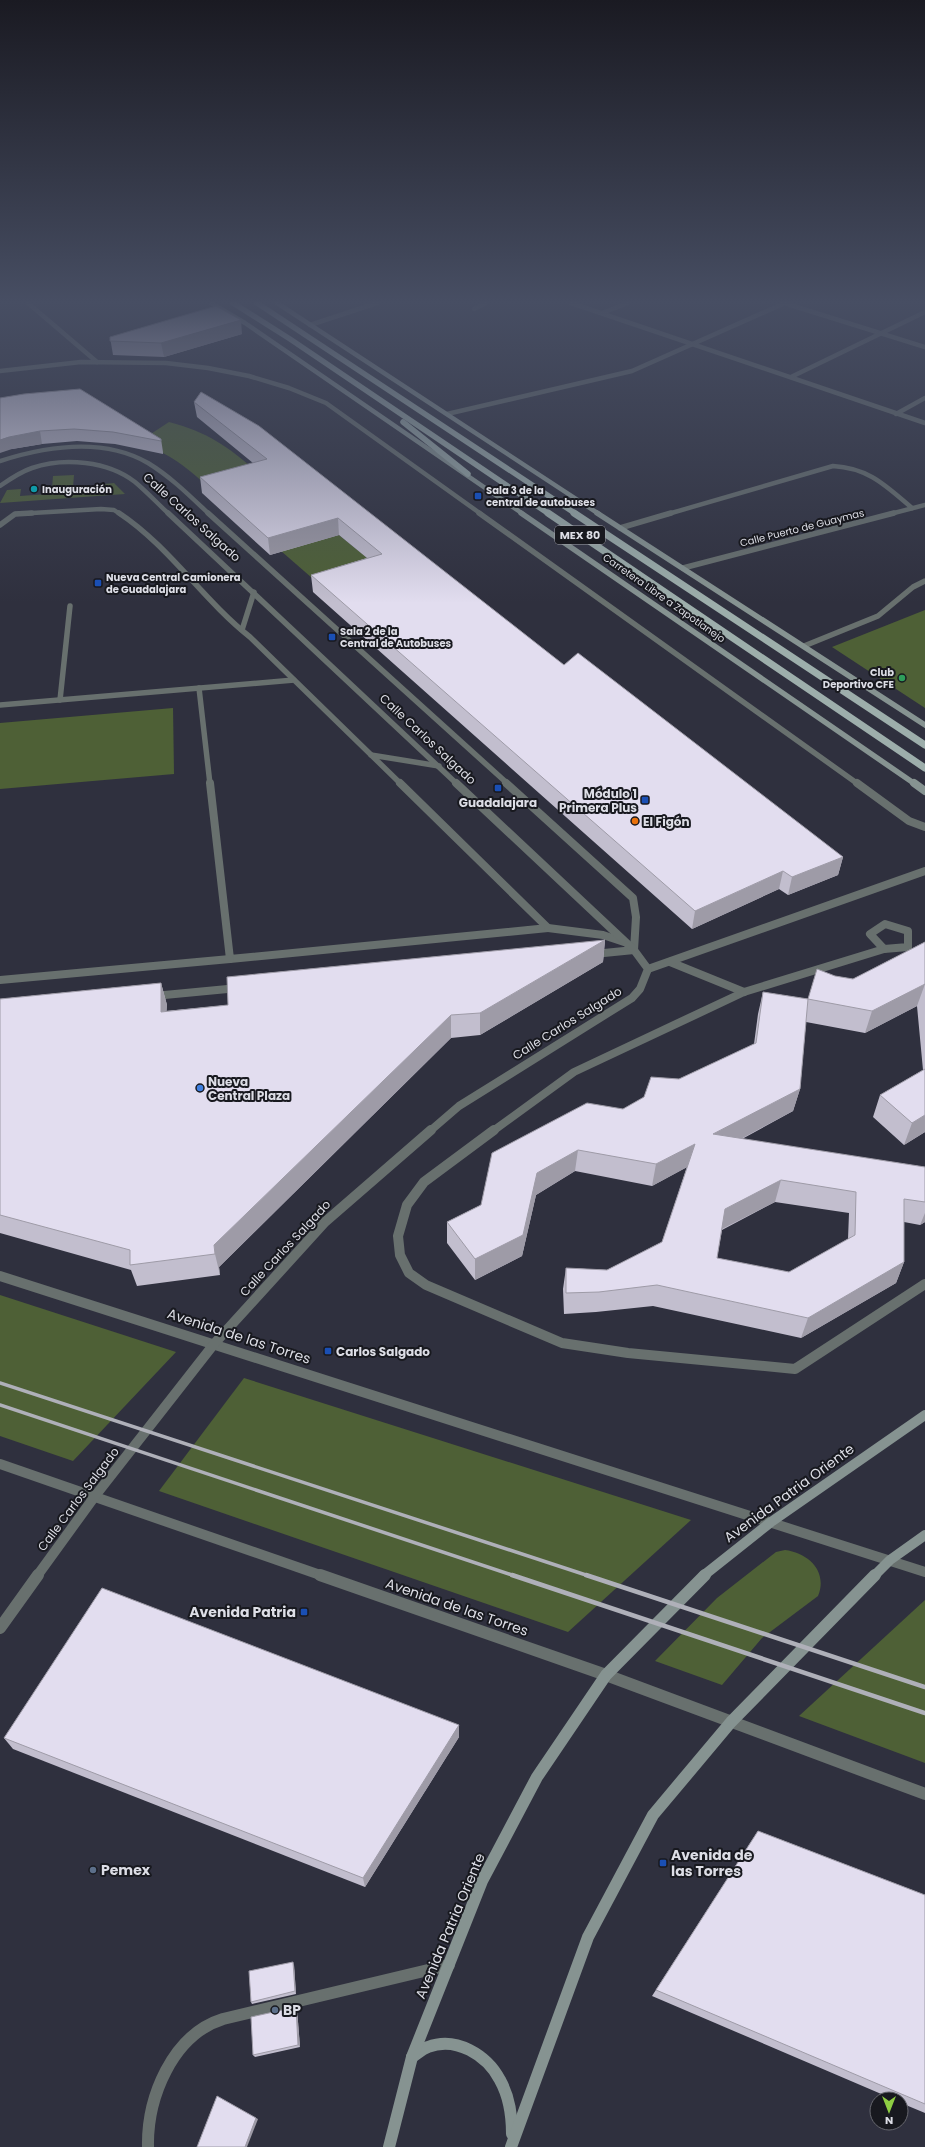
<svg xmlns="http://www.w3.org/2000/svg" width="925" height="2147" viewBox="0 0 925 2147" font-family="Poppins,sans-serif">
	<rect width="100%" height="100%" fill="#2f303e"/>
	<g fill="#4e6036">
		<path d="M169,422C211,433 231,449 263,477L213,491C186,467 171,453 137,443Z"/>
		<polygon points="74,475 73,487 52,488 53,476"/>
		<polygon points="114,483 125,494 0,503 7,490 21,489 20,496 104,490 104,484"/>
		<polygon points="339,535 370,560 327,591 281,551"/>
		<polygon points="925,610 925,708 832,647"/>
		<polygon points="173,708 174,774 0,789 0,723"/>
		<polygon points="0,1295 176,1352 73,1461 0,1436"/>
		<polygon points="244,1378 691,1520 568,1632 159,1491"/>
		<path d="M785,1550C809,1553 828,1572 818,1596L762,1638L722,1685L655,1661L717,1598L776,1552Z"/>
		<polygon points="925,1600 925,1763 799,1716"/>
	</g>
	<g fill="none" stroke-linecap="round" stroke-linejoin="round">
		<g stroke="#68706e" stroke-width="4.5">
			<polyline points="28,303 97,362"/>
			<polyline points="0,371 81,362 166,363 208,368 249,376 289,388 326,403 481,514"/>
			<polyline points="15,514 101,509 114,510 120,514"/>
			<path d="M668,514L833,466C869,468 886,486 912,508"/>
		</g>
		<g stroke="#68706e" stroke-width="5.5">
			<path d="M119,513C169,546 203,600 250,637L401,784"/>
			<polyline points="479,513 858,784"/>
			<polyline points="0,525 15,514 32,513"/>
			<polyline points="620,528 671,513"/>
			<polyline points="242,630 254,592"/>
			<polyline points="804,646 878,616 913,587 925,581"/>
			<polyline points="199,688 210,784"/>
			<polyline points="60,700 70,606"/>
			<polyline points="0,705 294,680"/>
			<polyline points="371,755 439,766"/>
		</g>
		<g stroke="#68706e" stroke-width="8">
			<polyline points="210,783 230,959 548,928 400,783"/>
			<polyline points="857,783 909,821 925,827"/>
			<polygon points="885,924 908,931 908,947 884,949 870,934"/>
			<polyline points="548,928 603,935 624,942"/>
			<polyline points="670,962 744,992"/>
			<polyline points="648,969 925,871"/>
			<polyline points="0,980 230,959"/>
			<polyline points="493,1131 574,1072 744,992 884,949"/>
		</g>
		<polyline stroke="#68706e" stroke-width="10" points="494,1130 424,1182 407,1205 398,1236 400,1255 409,1273 426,1285 562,1343 628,1353 795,1369 925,1284"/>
		<path stroke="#68706e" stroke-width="12" d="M148,2147C147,2098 172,2035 223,2019L449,1965"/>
		<g stroke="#68706e" stroke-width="4.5">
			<polyline points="571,303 925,423"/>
			<polyline points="784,303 925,347"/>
			<polyline points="474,309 486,303"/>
			<polyline points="602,313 628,303"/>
			<polyline points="310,325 377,303"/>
			<polyline points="791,377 925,312"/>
			<polyline points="447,414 632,371 785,303"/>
			<polyline points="896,414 925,398"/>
			<polyline points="890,514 925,505"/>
		</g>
		<polyline stroke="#68706e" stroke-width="5.5" points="683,568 894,513"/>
		<g stroke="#68706e" stroke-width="4.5">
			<path d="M0,461C47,446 103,437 148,463C171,477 190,496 209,514"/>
			<path d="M0,486C10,479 20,472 32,468C64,457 108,461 135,482C147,492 158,504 169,514"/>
		</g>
		<g stroke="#68706e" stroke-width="5.5">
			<polyline points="168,513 457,784"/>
			<polyline points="208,513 508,784"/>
		</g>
		<g stroke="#68706e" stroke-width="8">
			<polyline points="506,783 633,898 636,917 634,950 594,954"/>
			<polyline points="154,996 238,988"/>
			<polyline points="430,1131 459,1106 632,998 640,989 648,969 634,950 456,783"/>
		</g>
		<g stroke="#68706e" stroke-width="10">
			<polyline points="0,1276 925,1572"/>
			<polyline points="0,1464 323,1576"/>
			<polyline points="37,1576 95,1496 214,1344 325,1222 431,1130"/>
		</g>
		<g stroke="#68706e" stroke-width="12">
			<polyline points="320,1575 606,1675 925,1794"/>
			<polyline points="0,1628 38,1575"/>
		</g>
		<g stroke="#869391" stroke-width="4.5">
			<polyline points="211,303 245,323 523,514"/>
			<polyline points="277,303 599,514"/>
		</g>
		<g stroke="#869391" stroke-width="5.5">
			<polyline points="521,513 915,784"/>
			<polyline points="597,513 925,725"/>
		</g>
		<polyline stroke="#869391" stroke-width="8" points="914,783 925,791"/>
		<g stroke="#869391" stroke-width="10">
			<polyline points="703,1576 771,1522 925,1415"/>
			<polyline points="874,1576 890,1560 925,1535"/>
		</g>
		<g stroke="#869391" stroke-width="12">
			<path d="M412,2057C417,2054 422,2049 428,2047C456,2036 487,2055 500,2080C509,2096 512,2116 512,2134"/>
			<polyline points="389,2147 412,2057 482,1881 537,1777 606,1675 705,1575"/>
			<polyline points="511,2147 588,1937 653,1815 731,1722 875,1575"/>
		</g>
		<g stroke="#9daeab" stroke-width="5.5">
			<polyline points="233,303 290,339 549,514"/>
			<polyline points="257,303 576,514"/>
			<polyline points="403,422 468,474"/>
		</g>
		<g stroke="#9daeab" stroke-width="7">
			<polyline points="548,513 925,768"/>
			<polyline points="574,513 925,745"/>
		</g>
		<g stroke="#afb0b9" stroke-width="3.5">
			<polyline points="0,1383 589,1576"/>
			<polyline points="0,1405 515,1576"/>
		</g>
		<g stroke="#afb0b9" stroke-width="4.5">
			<polyline points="512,1575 925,1713"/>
			<polyline points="586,1575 925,1687"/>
		</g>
	</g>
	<g fill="#c2bece" fill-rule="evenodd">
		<polygon points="242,334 164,357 113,355 110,337"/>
		<polygon points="0,398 161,439 163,452 163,454 115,444 77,441 42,444 12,449"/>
		<polygon points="194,402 564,665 843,857 838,875 788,895 779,889 692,929 313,592 311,575 367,558 339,535 270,555 202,493 200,477 253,463 197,417"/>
		<polygon points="605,940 603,962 480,1035 451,1038 219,1267 220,1275 137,1286 131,1270 0,1233 0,999 161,983 167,1005 166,1011 228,1005"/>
		<path d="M925,942V1132L904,1145L873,1117L880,1095L923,1070L917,1006L865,1033L806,1022L800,1089L793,1111L742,1139L925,1167V1222L920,1225L904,1222V1262L896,1283L801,1338L653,1306L596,1312L564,1314L563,1289L566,1268L607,1270L662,1242L687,1167L652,1186L575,1171L536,1195L522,1256L475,1280L447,1243V1222L481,1205L623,1109L679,1079L754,1044L758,1014L763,992L808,999L835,976L853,979ZM775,1202L849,1213L848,1239L789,1272L717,1258L722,1230Z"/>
		<polygon points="459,1737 365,1887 13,1749 4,1738"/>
		<polygon points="758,1831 925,1895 925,2113 901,2103 901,2099 893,2099 652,1996"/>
		<polygon points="294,1965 296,1994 252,2004 251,2002"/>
		<polygon points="297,2009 300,2047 255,2057 253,2055"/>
	</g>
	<g fill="#9e9ba7">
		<polygon points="241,320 242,334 164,357 161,343"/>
		<polygon points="40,431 42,444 12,449 0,453 0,440 9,437"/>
		<polygon points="338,518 339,535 270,555 268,538"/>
		<polygon points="843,857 838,875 788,895 792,877"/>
		<polygon points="783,871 779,889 692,929 695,911"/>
		<polygon points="605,940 603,962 480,1035 480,1013"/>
		<polygon points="161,983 167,1005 166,1034 161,1012"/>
		<polygon points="925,984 917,1006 865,1033 872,1011"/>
		<polygon points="451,1015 451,1038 219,1267 220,1275 215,1254 214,1245"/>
		<polygon points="800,1089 793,1111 709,1156 713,1134"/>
		<polygon points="925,1115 925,1132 904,1145 912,1123"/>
		<polygon points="695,1144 691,1165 652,1186 656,1164"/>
		<polygon points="578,1150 575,1171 536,1195 522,1256 475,1280 475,1259 537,1173"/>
		<polygon points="781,1180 775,1202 720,1230 725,1209"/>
		<polygon points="925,1213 925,1222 920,1225"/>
		<polygon points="904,1262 896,1283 801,1338 808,1318"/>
		<polygon points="459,1725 459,1737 365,1887 363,1878"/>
		<polygon points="293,1962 294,1965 296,1994 295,1991"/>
		<polygon points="296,2007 297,2009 300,2047 298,2045"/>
		<polygon points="256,2118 258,2119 247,2147 245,2147"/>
	</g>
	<g fill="#e2ddef" stroke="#9e9ba7" fill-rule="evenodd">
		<polygon points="216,306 241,320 161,343 110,341 110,337"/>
		<polygon points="80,389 161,439 161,441 113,432 74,429 40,431 9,437 0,440 0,398 24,394"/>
		<polygon points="201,392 259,426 564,665 578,653 843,857 792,877 783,871 695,911 311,575 382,554 338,518 268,538 200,477 267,459 194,402"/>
		<polygon points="605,940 480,1013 451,1015 214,1245 215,1254 130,1265 130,1250 0,1215 0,999 161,983 161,1012 228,1005 227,977"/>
		<polygon points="925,942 925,985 925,984 872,1011 808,999 817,969 835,976 853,979"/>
		<path d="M763,992L808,999L800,1089L713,1134L925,1167V1202L904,1199V1262L808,1318L657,1285L599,1292L566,1293V1268L607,1270L662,1242L695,1144L656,1164L578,1150L537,1173L523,1235L475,1259L447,1222L481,1205L492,1153L587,1103L623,1109L644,1097L651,1077L679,1079L756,1043ZM781,1180L856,1192L855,1235L789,1272L717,1258L725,1209Z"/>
		<polygon points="925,1069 925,1115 912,1123 880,1095"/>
		<polygon points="102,1588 459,1725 363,1878 4,1738"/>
		<polygon points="758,1831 925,1895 925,2104 656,1990"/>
		<polygon points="293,1962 295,1991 251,2002 249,1971"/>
		<polygon points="296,2007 298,2045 253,2055 251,2017"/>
		<polygon points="217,2096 256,2118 245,2147 197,2147"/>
	</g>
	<linearGradient id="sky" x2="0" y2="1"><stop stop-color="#1a1a22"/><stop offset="0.5" stop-color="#474e63"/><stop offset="1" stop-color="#474e63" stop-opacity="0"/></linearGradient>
	<rect width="925" height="603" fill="url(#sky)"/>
	<circle fill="#0f9aa8" stroke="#18191f" stroke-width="1.5" cx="34" cy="489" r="4"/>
	<g fill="#1a4fb4" stroke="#18191f" stroke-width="1.5">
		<rect x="474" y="492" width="8" height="8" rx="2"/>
		<rect x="94" y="579" width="8" height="8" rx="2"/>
		<rect x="328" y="633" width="8" height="8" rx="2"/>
		<rect x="494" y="784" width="8" height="8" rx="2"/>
		<rect x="641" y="796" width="8" height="8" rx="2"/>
		<rect x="324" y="1347" width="8" height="8" rx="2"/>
		<rect x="300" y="1608" width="8" height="8" rx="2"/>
		<rect x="659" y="1859" width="8" height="8" rx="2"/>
	</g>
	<circle fill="#2e9e5b" stroke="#18191f" stroke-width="1.5" cx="902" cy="678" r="4"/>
	<circle fill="#e8710a" stroke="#18191f" stroke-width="1.5" cx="635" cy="821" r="4"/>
	<circle fill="#3f7fe0" stroke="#18191f" stroke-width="1.5" cx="200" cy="1088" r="4"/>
	<g fill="#5c6f8a" stroke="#18191f" stroke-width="1.5">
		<circle cx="93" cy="1870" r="4"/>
		<circle cx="275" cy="2010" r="4"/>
	</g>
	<g text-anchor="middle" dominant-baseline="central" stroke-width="4" stroke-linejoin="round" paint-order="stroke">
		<g font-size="10" font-weight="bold" fill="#dddee6" stroke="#18191f" text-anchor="start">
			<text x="42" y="489">Inauguración</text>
			<text x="486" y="490">Sala 3 de la<tspan x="486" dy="12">central de autobuses</tspan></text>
			<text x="106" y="577">Nueva Central Camionera<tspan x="106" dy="12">de Guadalajara</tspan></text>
			<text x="340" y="631">Sala 2 de la<tspan x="340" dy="12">Central de Autobuses</tspan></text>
			<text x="894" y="672" text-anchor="end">Club<tspan x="894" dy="12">Deportivo CFE</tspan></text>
		</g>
		<g font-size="10" fill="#dddee6" stroke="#18191f">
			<text transform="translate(802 528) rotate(-14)">Calle Puerto de Guaymas</text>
			<text transform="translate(664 598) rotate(35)">Carretera Libre a Zapotlanejo</text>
		</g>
		<rect fill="#18191f" stroke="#a2a3aa" stroke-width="1" x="555" y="526" width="50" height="18" rx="3"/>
		<g font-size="11" font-weight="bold" fill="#dddee6">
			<text x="580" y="535">MEX 80</text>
		</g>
		<g font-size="12" fill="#dddee6" stroke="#18191f">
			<text transform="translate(192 517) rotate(42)">Calle Carlos Salgado</text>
			<text transform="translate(428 739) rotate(43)">Calle Carlos Salgado</text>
			<text transform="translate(567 1023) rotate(-32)">Calle Carlos Salgado</text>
			<text transform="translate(285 1248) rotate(-47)">Calle Carlos Salgado</text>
			<text transform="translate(78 1499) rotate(-53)">Calle Carlos Salgado</text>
		</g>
		<g font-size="12" font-weight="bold" fill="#dddee6" stroke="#18191f" text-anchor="start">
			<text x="637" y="793" text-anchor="end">Módulo 1<tspan x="637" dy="14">Primera Plus</tspan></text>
			<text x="498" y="802" text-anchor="middle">Guadalajara</text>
			<text x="643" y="821">El Figón</text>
			<text x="208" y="1081">Nueva<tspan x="208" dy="14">Central Plaza</tspan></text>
			<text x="336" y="1351">Carlos Salgado</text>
		</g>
		<g font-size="14" fill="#dddee6" stroke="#18191f">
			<text transform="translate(239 1336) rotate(18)">Avenida de las Torres</text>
			<text transform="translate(789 1493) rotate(-36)">Avenida Patria Oriente</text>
			<text transform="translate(457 1607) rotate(19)">Avenida de las Torres</text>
			<text transform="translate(450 1926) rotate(-67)">Avenida Patria Oriente</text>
		</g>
		<g font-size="14" font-weight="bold" fill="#dddee6" stroke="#18191f" text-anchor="start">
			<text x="296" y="1612" text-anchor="end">Avenida Patria</text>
			<text x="671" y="1855">Avenida de<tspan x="671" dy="16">las Torres</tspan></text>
			<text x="101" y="1870">Pemex</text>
			<text x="283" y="2010">BP</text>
		</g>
	</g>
	<g transform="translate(889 2111) rotate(180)"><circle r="19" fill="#18191f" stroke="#67686f"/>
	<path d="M0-3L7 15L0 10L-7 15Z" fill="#8ece43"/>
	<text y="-6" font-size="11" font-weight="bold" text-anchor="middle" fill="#dddee6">N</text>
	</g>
</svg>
